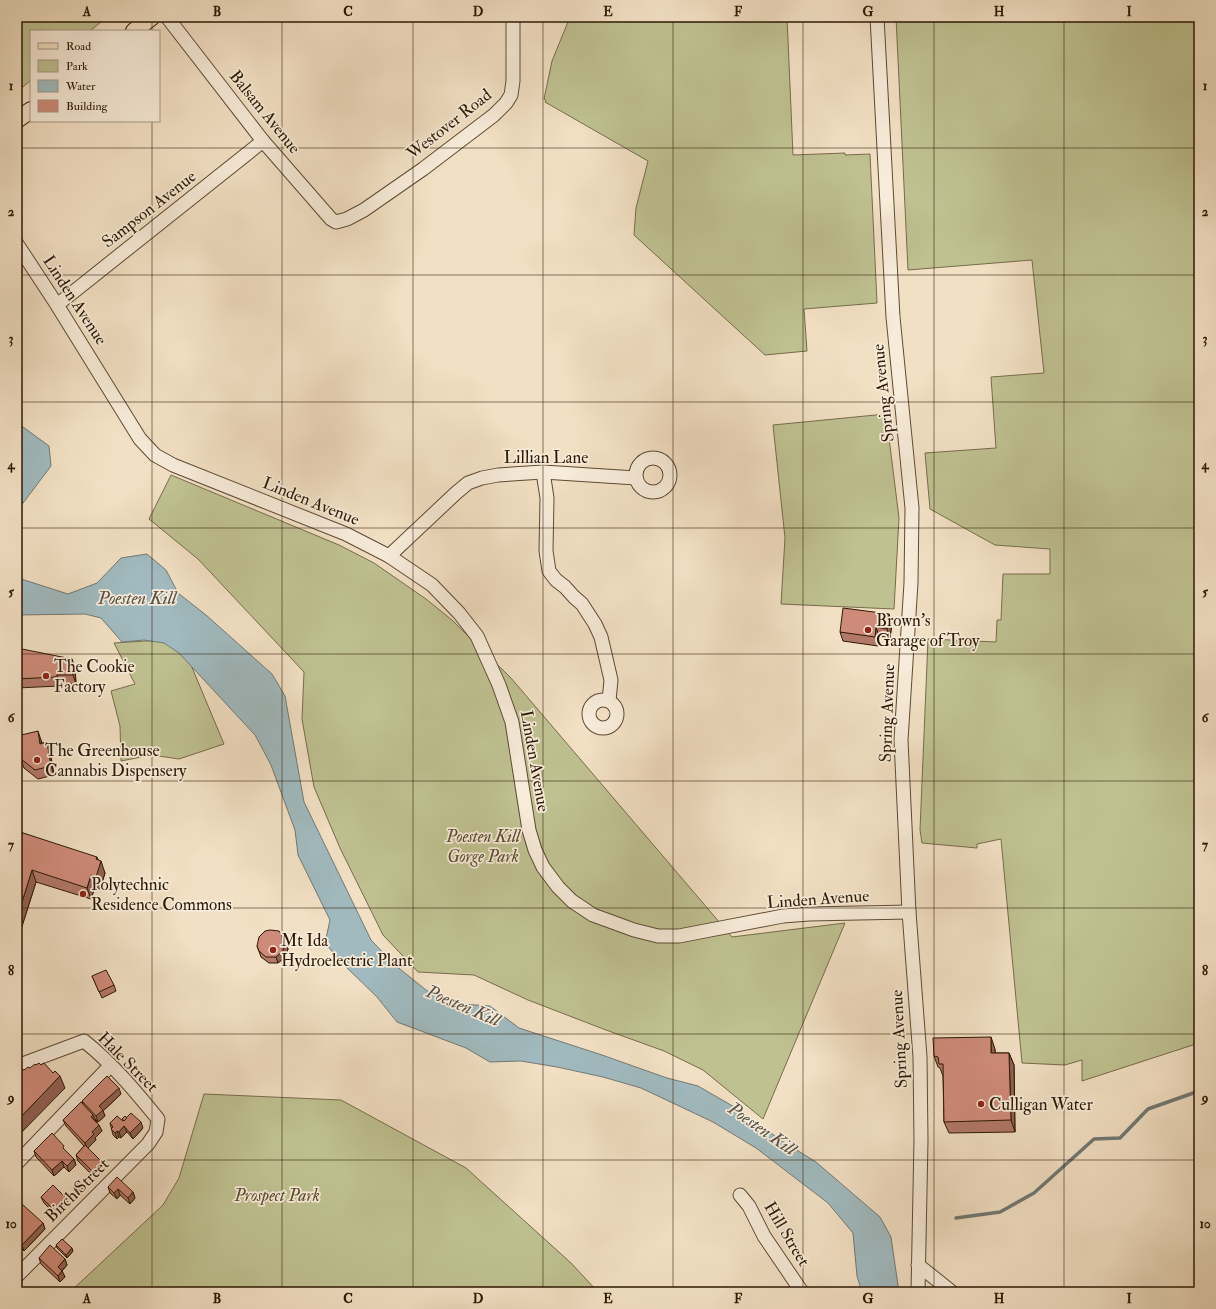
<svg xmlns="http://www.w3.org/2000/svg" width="1216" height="1309" viewBox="0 0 1216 1309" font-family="'IM FELL Double Pica',serif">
	<rect width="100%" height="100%" fill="#f2e0c4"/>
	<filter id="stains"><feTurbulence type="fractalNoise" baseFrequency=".005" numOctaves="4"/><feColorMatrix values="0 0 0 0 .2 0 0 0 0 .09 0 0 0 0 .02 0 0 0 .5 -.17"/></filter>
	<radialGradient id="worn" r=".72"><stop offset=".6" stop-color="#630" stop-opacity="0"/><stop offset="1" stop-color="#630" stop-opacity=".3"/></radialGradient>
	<g fill="#bfc191" stroke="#766c4a">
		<polygon points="17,17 107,17 90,31 31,31 31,80 17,92"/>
		<polygon points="570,17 787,17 793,155 845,153 845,155 870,154 877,303 804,309 807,351 765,355 634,235 636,208 648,161 545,102 546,100 544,99 552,61"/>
		<polygon points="896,17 1199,17 1199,1043 1082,1081 1082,1060 1065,1065 1022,1063 1001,839 977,844 977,848 922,843 920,830 928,639 996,642 997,620 1001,620 1003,574 1050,574 1050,549 995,545 930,509 925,453 996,448 991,377 1044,373 1032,260 908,270"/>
		<polygon points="886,414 899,518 894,609 781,604 785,538 773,425"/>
		<polygon points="171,475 339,545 374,563 426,599 452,620 511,678 732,937 845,923 763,1119 703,1070 664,1051 606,1030 528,1000 474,975 418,972 383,935 340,848 314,787 302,719 304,672 198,559 149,519"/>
		<polygon points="145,641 179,641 186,653 224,744 179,759 152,755 121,761 120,726 111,691 135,684 114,643"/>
		<polygon points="204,1094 341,1100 466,1168 571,1263 598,1292 70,1292 163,1205 179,1178"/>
	</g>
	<g fill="#a0babf" stroke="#727974">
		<polygon points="17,424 23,427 49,446 51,466 17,511"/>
		<polygon points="147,554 166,570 178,593 206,615 272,674 285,696 304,802 371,940 395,965 426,990 448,1003 490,1006 519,1028 602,1055 667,1078 698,1086 736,1108 779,1139 816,1162 880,1217 891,1237 899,1292 862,1292 857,1276 853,1233 828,1203 756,1148 713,1122 641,1088 603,1077 557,1067 521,1061 490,1062 466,1048 397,1022 377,997 343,964 325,943 330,920 298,855 295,830 271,765 255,735 179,653 164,643 144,640 122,642 101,618 85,614 17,615 17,576 18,578 68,594 97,583 121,558"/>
	</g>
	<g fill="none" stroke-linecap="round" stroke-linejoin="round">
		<polyline stroke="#727974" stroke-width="3.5" points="956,1218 1000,1212 1034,1193 1094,1139 1120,1138 1148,1109 1199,1091"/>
		<defs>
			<g id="minor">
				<polyline points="167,17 263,141 331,219 336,222 347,219 364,210 423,169 494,115 506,103 511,95 513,81 513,17"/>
				<polyline points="877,17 893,317 912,508 911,583 901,740 909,912 920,1057 921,1140 918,1292"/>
				<polyline points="17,244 57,305 140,439 155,455 173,465 346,534 389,556 432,585 459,613 477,636 499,685 512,722 529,830 535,850 543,867 558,887 572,901 593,915 634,930 658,936 679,936 783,916 809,914 909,912"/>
				<polyline points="57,305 263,141"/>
				<circle cx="653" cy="475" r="17"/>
				<polyline points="543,472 547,498 546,551 549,571 556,580 565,587 574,597 582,604 595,624 601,637 611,680 609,701"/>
				<polyline points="389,556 456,493 468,483 482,478 498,475 543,472 636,478"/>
				<circle cx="603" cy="714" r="14"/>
				<path d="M17,1066L84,1041C112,1063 136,1092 158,1119L156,1132L148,1144L17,1276"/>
				<polyline points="17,1163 110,1066"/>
				<polyline points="740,1195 749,1206 764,1236 802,1292"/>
				<polyline points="918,1265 952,1292"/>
			</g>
			<g id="major">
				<polyline points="134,31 152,17"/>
				<polyline points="17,120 31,110"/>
			</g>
		</defs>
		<use href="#minor" stroke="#5e4a33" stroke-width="15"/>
		<use href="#major" stroke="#2c1803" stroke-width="18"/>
		<use href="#minor" stroke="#f7ebd9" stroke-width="13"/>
		<use href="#major" stroke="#f2e0c4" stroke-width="16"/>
	</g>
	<g fill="#b27869" stroke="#2c1803">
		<polygon points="892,623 890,638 879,636 878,646 843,641 840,632"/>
		<polygon points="17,648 75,668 76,684 60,684 59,686 17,688"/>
		<polygon points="41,740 42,743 47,742 50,751 54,775 38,779 24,768 21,759"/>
		<polygon points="17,831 98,860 105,873 100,889 95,887 91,899 36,882 17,942"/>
		<polygon points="284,938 288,949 285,957 278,963 269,963 261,957 257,946"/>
		<polygon points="92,976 114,985 116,991 102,998"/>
		<polygon points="995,1049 995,1053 1009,1053 1014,1065 1015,1132 949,1133 944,1122 943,1076 940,1068 938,1067 934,1056"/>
		<polygon points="121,1094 103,1111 105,1116 98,1122 95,1119 102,1131 95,1138 96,1140 88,1148 103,1163 106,1169 96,1179 78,1161 76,1155 84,1146 66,1126 63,1120 83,1104 82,1101"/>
		<polygon points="127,1118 143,1128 133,1139 127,1132 121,1138 119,1137 117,1139 113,1135 110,1123 123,1121 122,1119"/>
		<polygon points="34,1151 66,1151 74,1159 76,1165 69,1172 64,1167 54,1176 36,1157"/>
		<polygon points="74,1187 85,1189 79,1195 75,1190"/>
		<polygon points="108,1187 133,1192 135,1198 130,1204 120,1195 117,1199 110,1193"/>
		<polygon points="41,1197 66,1198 68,1204 57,1216 44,1203"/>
		<polygon points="17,1209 43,1223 45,1229 24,1251 17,1243"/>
		<polygon points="56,1245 73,1251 67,1258 57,1248"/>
		<polygon points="39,1258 65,1259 67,1265 62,1271 65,1277 60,1282 41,1264"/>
	</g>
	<g fill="#916155" stroke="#2c1803">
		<polygon points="889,614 892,623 890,638 887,629"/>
		<polygon points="876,627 879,636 878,646 875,637"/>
		<polygon points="72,659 75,668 76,684 73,675"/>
		<polygon points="57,675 60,684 59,686 55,677"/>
		<polygon points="38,731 41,740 43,753 40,744"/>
		<polygon points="47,742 50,751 54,775 51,766"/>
		<polygon points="97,857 100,864 101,861 105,873 100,889 96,877 96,859"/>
		<polygon points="32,870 36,882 17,942 17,918"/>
		<polygon points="91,875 95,887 91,899 87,888"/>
		<polygon points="284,938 288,949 285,957 278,963 276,957"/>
		<polygon points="991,1037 995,1049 995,1065 991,1053"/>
		<polygon points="1009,1053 1014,1065 1015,1132 1011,1120"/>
		<polygon points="60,1076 65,1088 17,1137 17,1121"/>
		<polygon points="119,1088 121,1094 103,1111 105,1116 98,1122 96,1116 99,1106"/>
		<polygon points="93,1115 96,1121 91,1117"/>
		<polygon points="141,1122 143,1128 133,1139 130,1133"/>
		<polygon points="99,1125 102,1131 95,1138 96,1140 87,1149 85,1143 92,1132"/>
		<polygon points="124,1126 127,1132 121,1138 119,1132"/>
		<polygon points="117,1131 119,1137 117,1139 115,1133"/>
		<polygon points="74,1159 76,1165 69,1172 67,1166"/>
		<polygon points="62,1161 64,1167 54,1176 52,1170"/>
		<polygon points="103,1163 106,1169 96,1179 94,1173"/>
		<polygon points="83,1186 85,1189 79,1195 78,1192"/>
		<polygon points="118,1189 120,1195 117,1199 114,1193"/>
		<polygon points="133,1192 135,1198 130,1204 128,1198"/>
		<polygon points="66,1198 68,1204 57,1216 54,1210"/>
		<polygon points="43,1223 45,1229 24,1251 22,1245"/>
		<polygon points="72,1248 73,1251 67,1258 66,1255"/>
		<polygon points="65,1259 67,1265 60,1273 58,1267"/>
		<polygon points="62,1271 65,1277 60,1282 58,1276"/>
	</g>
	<g fill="#cf8b7a" stroke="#2c1803">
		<polygon points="843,608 889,614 887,629 876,627 875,637 840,632"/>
		<polygon points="17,648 72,659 73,675 57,675 55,677 17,679"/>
		<polygon points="38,731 40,744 47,742 51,766 35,770 21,759 17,739 17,736"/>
		<polygon points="17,831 97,857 96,859 101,861 96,877 91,875 87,888 32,870 17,918"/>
		<polygon points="270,930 279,931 284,938 285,943 283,951 276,957 266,957 259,951 257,946 259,937 265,931"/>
		<polygon points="106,970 114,985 99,992 92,976"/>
		<polygon points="991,1037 991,1053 1009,1053 1011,1120 944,1122 943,1064 939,1064 938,1057 934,1056 933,1038"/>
		<polygon points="39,1063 41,1065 44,1063 53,1073 55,1071 60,1076 17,1121 17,1071 18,1071 19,1072 22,1069 24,1070 28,1067 30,1068 35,1064 36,1065"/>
		<polygon points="107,1076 119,1088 99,1106 103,1110 96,1116 82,1101"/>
		<polygon points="81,1102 93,1115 91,1117 99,1125 92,1132 94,1134 85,1143 63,1120"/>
		<polygon points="131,1113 141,1122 130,1133 124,1126 119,1132 117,1131 115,1133 111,1129 113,1127 110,1123 117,1116 123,1121"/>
		<polygon points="125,1116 127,1118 124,1121 122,1119"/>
		<polygon points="52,1133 64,1146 63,1148 74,1159 67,1166 62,1161 52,1170 34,1151"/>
		<polygon points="85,1145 103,1163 94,1173 76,1155"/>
		<polygon points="117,1177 133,1192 128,1198 118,1189 114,1193 108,1187"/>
		<polygon points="79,1182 83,1186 78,1192 74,1187"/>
		<polygon points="53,1185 66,1198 54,1210 41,1197"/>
		<polygon points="22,1204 43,1223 22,1245 17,1239 17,1210"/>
		<polygon points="62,1239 72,1248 66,1255 56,1245"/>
		<polygon points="50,1245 65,1259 58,1267 62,1271 58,1276 39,1258"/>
	</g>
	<path fill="none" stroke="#2c1803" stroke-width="1" stroke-opacity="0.55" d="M152,17V31M282,17V1292M413,17V1292M543,17V1292M673,17V1292M803,17V1292M934,17V1292M1064,17V1292M152,121V1292M17,148H1199M17,275H1199M17,402H1199M17,528H1199M17,654H1199M17,781H1199M17,908H1199M17,1034H1199M17,1160H1199"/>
	<g fill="#8f2418" stroke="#f7ebd9" stroke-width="1.5">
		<circle cx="868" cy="630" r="4"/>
		<circle cx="46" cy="676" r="4"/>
		<circle cx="37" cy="760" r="4"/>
		<circle cx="83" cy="894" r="4"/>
		<circle cx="273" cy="950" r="4"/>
		<circle cx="981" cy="1104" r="4"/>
	</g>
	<g text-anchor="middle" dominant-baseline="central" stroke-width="3.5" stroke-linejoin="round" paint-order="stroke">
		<g font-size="17" fill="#2c1803" stroke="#f7ebd9">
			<text transform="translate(265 112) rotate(51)">Balsam Avenue</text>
			<text transform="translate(449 124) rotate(-38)">Westover Road</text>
			<text transform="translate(149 209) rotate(-38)">Sampson Avenue</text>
			<text transform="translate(75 300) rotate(57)">Linden Avenue</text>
			<text transform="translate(883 393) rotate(-96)">Spring Avenue</text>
			<text x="546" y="457">Lillian Lane</text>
			<text transform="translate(311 501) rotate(22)">Linden Avenue</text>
			<text transform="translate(887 713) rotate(-88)">Spring Avenue</text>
			<text transform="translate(535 761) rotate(80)">Linden Avenue</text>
			<text transform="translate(818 899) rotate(-4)">Linden Avenue</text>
			<text transform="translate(899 1039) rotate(-93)">Spring Avenue</text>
			<text transform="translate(128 1062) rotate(45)">Hale Street</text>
			<text transform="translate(77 1190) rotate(-45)">Birch Street</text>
			<text transform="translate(787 1234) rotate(59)">Hill Street</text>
		</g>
		<g font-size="17" fill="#2c1803" stroke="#f7ebd9" text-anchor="start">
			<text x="876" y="620">Brown's<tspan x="876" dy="20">Garage of Troy</tspan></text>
			<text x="54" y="666">The Cookie<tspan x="54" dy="20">Factory</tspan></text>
			<text x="45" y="750">The Greenhouse<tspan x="45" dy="20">Cannabis Dispensery</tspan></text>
			<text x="91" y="884">Polytechnic<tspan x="91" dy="20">Residence Commons</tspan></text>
			<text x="281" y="940">Mt Ida<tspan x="281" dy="20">Hydroelectric Plant</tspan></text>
			<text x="989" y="1104">Culligan Water</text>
		</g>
		<g font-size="17" font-style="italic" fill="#584b2e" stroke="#f7ebd9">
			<text x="483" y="836">Poesten Kill<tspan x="483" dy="20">Gorge Park</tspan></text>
			<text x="277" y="1195">Prospect Park</text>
		</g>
		<g font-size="18" font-style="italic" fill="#555145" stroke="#f7ebd9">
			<text x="137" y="598">Poesten Kill</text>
			<text transform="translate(463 1006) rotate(23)">Poesten Kill</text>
			<text transform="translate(762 1129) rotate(35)">Poesten Kill</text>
		</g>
	</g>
	<rect width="1216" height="1309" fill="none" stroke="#f2e0c4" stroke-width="44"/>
	<rect x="30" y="30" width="130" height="92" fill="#f7ebd9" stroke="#a69783"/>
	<rect x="38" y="43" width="20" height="6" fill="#f2e0c4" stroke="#a69783"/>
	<text x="66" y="50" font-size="12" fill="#2c1803">Road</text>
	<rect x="38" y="60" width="20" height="12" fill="#bfc191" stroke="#a69783"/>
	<text x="66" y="70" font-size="12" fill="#2c1803">Park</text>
	<rect x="38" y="80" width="20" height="12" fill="#a0babf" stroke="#a69783"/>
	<text x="66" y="90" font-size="12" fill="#2c1803">Water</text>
	<rect x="38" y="100" width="20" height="12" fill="#cf8b7a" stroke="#a69783"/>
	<text x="66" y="110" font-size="12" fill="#2c1803">Building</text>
	<rect x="22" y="22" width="1172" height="1265" fill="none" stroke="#2c1803" stroke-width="1.5"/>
	<g font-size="13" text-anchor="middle" font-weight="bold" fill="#2c1803">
		<text x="87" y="16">A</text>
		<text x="217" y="16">B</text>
		<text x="348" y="16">C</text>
		<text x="478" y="16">D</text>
		<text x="608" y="16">E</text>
		<text x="738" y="16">F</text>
		<text x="868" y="16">G</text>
		<text x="999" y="16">H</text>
		<text x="1129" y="16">I</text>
		<text x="11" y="90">1</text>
		<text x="1205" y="90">1</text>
		<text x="11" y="216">2</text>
		<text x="1205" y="216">2</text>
		<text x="11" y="343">3</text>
		<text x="1205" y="343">3</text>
		<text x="11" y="469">4</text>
		<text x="1205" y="469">4</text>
		<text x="11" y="596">5</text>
		<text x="1205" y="596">5</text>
		<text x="11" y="722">6</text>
		<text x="1205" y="722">6</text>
		<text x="11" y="849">7</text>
		<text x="1205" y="849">7</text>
		<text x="11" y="975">8</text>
		<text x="1205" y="975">8</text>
		<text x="11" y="1102">9</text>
		<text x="1205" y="1102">9</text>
		<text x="11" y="1228">10</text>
		<text x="1205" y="1228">10</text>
		<text x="87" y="1303">A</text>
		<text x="217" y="1303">B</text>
		<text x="348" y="1303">C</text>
		<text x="478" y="1303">D</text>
		<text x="608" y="1303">E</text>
		<text x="738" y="1303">F</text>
		<text x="868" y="1303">G</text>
		<text x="999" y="1303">H</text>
		<text x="1129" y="1303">I</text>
	</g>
	<rect width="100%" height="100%" filter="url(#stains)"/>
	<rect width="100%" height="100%" fill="url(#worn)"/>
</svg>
